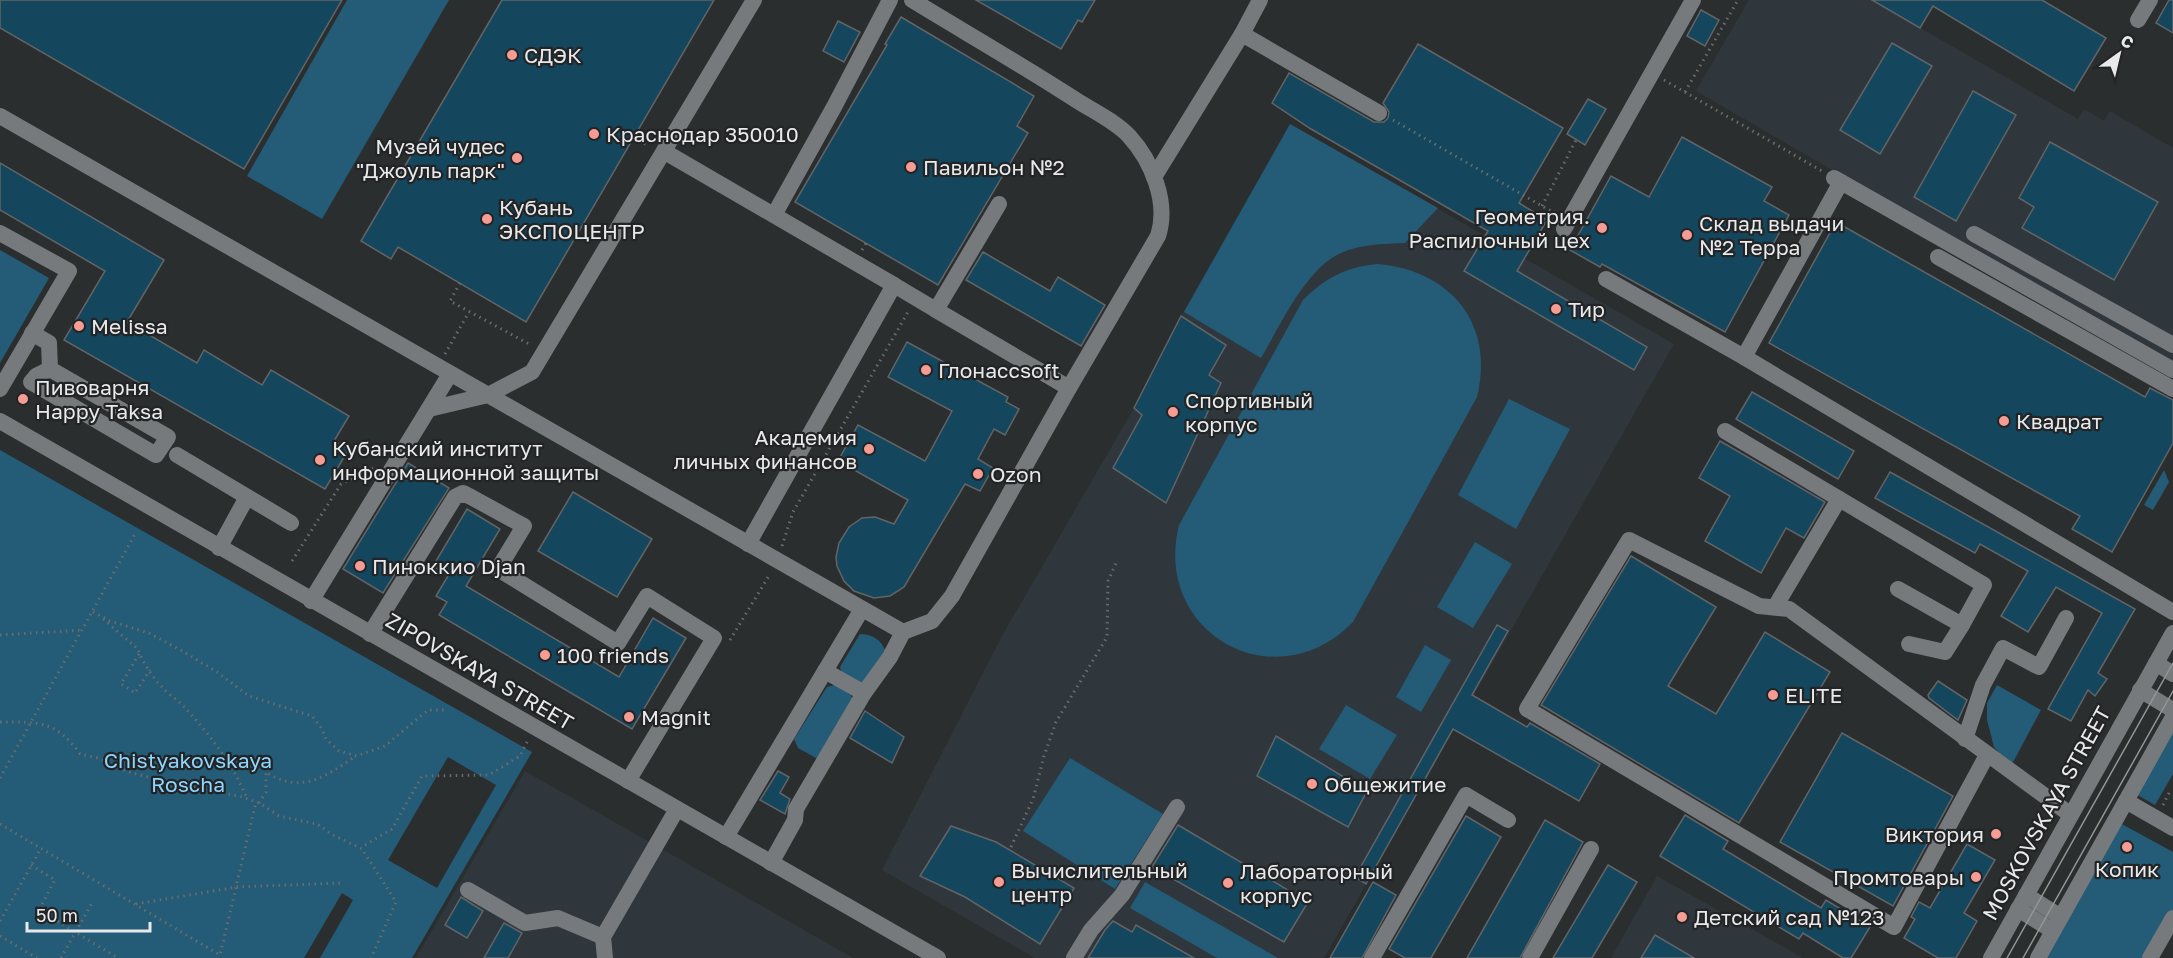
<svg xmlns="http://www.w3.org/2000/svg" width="2173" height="958" viewBox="0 0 2173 958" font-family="'Golos Text',sans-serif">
	<rect width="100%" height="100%" fill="#2b2e2f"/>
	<g fill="#2f373d">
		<polygon points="1749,0 1872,0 2078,119 2084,109 2104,121 2110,111 2173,148 2173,368 1696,91"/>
		<polygon points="1290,124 1674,344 1324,958 1035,958 882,870 1002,636 1134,408 1181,316"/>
		<polygon points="525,771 853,958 416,958"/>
		<polygon points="1657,876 1803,958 1611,958"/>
	</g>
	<g fill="#245b77" fill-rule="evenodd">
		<polygon points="347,0 449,0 322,219 247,176"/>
		<path d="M1290,124L1438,208L1405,243C1383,244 1361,244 1341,253C1306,268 1280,326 1261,358L1184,312Z"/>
		<polygon points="0,250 49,278 0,363"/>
		<path d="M1377,264C1450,270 1495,323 1477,397L1353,622C1275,702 1152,633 1179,525L1303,300C1325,278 1346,267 1377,264Z"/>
		<polygon points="1509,399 1570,429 1516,529 1458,495"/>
		<path d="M0,450L532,752L412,958H320L353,900L342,893L304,958H0ZM448,757L496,785L437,888L388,860Z"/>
		<polygon points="2164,470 2169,482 2153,510 2144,505"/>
		<polygon points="1475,542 1512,564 1473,628 1437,607"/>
		<path d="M860,634C872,634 881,640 885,650L867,680L858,686L842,675L840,667Z"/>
		<polygon points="1425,645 1451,660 1421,712 1396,697"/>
		<polygon points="835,685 851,695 854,704 825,755 816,758 798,748 794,739 827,687"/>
		<polygon points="1997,685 2041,710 2011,766 1994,747 1987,720 1987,703"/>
		<polygon points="1346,705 1397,735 1370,779 1319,749"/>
		<polygon points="2173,729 2173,774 2155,805 2136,794"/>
		<polygon points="1070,758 1163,814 1115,889 1023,831"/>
		<polygon points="2120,823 2173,852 2173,910 2146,958 2045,958"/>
		<polygon points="1145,882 1278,958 1217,958 1130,908"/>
	</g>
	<g fill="#14465e" stroke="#626466" stroke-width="1.5">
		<polygon points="0,0 342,0 244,169 0,28"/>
		<polygon points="502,0 714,0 526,322 398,247 391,259 361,241"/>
		<polygon points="976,0 1095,0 1082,22 1078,20 1061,49"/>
		<polygon points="1872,0 2042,0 2106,38 2074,91 1933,6 1920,28"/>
		<polygon points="2169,0 2173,0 2173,33 2156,23"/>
		<polygon points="1701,10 1719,20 1705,46 1687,36"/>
		<polygon points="901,17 1034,96 1017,126 1028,133 938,285 795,202 887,45 885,44"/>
		<polygon points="838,21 860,32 844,62 823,51"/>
		<polygon points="1892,43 1932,66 1880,154 1840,130"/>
		<polygon points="1418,44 1563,128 1519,203 1547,220 1517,271 1647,347 1634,370 1464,271 1488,231 1311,129 1272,103 1289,73 1374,122 1384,122 1388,118 1389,112 1383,103"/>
		<polygon points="1973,91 2016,115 1956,221 1914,197"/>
		<polygon points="1588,99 1606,109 1585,145 1567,134"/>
		<polygon points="1682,137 1772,187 1764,201 1789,215 1725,332 1602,264 1600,267 1570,250 1611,176 1649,197"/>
		<polygon points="2050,142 2158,202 2114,280 2022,228 2034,207 2019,198"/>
		<polygon points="0,163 164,260 127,322 197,363 204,350 262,385 271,370 349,416 334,441 349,449 325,489 64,340 105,271 0,210"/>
		<polygon points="1836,222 2145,397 2150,388 2173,400 2173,443 2112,552 2072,529 2080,516 1769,343"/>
		<polygon points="983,252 1050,291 1058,277 1105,305 1081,346 966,280"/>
		<polygon points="1181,316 1226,345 1209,375 1221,383 1166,503 1113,468 1142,415 1134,408"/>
		<polygon points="907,342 1008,397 1006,402 1019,409 1005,435 994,429 978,459 993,468 980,491 965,484 904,587 890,596 874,598 854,591 844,581 837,566 836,557 839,543 849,527 862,518 875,517 894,524 908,500 838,461 858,425 925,461 952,411 888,377"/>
		<polygon points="1752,392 1854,451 1838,479 1736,419"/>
		<polygon points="1720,441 1825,502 1804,538 1786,528 1761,573 1705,541 1730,496 1699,478"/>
		<polygon points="408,463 449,488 383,593 343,569"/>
		<polygon points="1890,472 2135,609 2098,673 2107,679 2095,696 2088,690 2071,721 2048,709 2102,613 2056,587 2028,632 2001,616 2028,571 1980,544 1975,553 1875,498"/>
		<polygon points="573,492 652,539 617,597 538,551"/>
		<polygon points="467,509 500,529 466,586 619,677 653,618 686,638 632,729 439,615 447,602 436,596 448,576 433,566"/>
		<polygon points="1631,556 1716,607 1668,686 1716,714 1765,632 1830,672 1739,823 1541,705"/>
		<polygon points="1497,625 1508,631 1472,695 1527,727 1530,723 1600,764 1579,801 1453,729 1366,884 1355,877"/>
		<polygon points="1938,681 1967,700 1958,720 1929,698 1928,695"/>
		<polygon points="865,711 904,737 892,763 850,738"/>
		<polygon points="1842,733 1953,796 1893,906 1780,842"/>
		<polygon points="1276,736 1367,791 1348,827 1257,776"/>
		<polygon points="778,771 789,777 780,793 790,799 785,814 760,800"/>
		<polygon points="1685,815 1728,841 1723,849 1821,908 1826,900 1870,927 1851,958 1843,958 1803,933 1799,939 1660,856"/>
		<polygon points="1466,816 1501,837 1431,958 1405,958 1389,949"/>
		<polygon points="1545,820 1583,842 1520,958 1467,958"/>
		<polygon points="1178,825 1308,902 1284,942 1152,867"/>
		<polygon points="951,826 996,842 1074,888 1040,944 965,897 920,876"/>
		<polygon points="1967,844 1995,860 1964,913 1977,921 1956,958 1938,958 1904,938 1915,919 1911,917 1919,902 1930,908"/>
		<polygon points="1608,865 1637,882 1592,958 1553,958"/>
		<polygon points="1373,882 1396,895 1362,958 1330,958"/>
		<polygon points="461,897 483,911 467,938 445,925"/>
		<polygon points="1113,921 1132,932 1136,925 1194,958 1088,958 1105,930"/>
		<polygon points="504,923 522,933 508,958 484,958"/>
		<polygon points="1655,935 1694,958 1641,958"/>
	</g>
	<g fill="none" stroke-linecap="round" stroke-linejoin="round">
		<g stroke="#6a6c6d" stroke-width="3" stroke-dasharray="1.5 4.5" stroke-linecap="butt">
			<polyline points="1664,80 1822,171"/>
			<polyline points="1685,92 1738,0"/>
			<polyline points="1393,120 1556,214"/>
			<polyline points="634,137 648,146"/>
			<polyline points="1542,206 1576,140"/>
			<polyline points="862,250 866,243"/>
			<polyline points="460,283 450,301 529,344"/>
			<polyline points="445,354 469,312"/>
			<polyline points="782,546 793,512 908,312"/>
			<polyline points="292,561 341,484 373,468"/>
			<polyline points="93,612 110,621 149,633 184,652 217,672 249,696 312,716 322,729 326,739 339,751 357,756 385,746 428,710 444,710"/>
			<path d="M103,619L138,649C142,662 153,678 163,688C169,695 178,700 184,707C208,732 235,767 247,799"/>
			<polyline points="0,635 83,630"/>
			<polyline points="730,640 770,574"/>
			<polyline points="139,654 121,684 135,693 150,670"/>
			<polyline points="544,713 552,700"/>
			<path d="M0,722C38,722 56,720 80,754L98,758L126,771L173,784L239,796L259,803L279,816L317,824L333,835L362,849L396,902L371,958"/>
			<polyline points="0,778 135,534"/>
			<path d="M259,803L266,792V772C302,795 324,777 356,756"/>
			<polyline points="2163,805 2171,789"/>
			<polyline points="0,824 220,955 256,802"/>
			<polyline points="365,845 392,829 422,776 489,775 520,756 528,740"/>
			<polyline points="1011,847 1033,799 1044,756 1056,722 1107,637 1108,581 1117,561"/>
			<polyline points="31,865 55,880 39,910 118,958"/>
			<polyline points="136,904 236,887 342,883"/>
			<polyline points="0,921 41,848"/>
			<polyline points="0,936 37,958"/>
			<polyline points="61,958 92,903"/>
		</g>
		<g stroke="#777a7c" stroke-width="16">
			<polyline points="2138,20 2150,0"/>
			<polyline points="1242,34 1379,113"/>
			<polyline points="0,116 903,632"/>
			<polyline points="665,152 894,285"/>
			<polyline points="1154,177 1242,34 1260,0"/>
			<polyline points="1834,178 2173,370"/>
			<polyline points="1841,182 1744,357 2173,612"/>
			<polyline points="774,215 834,107 890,0"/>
			<polyline points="1564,229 1693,0"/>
			<polyline points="0,233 69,271 0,389"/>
			<polyline points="1974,234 2173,345"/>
			<polyline points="1938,257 2173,389"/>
			<polyline points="1606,279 1744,357"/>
			<polyline points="936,310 1069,388"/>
			<polyline points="32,333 49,343 50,369"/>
			<polygon points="50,369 168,437 156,455 31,382 36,376"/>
			<polyline points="429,409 488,395 532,372 754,0"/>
			<polyline points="0,421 938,958"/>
			<polyline points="1725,431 1984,585 1962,625 1898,589"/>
			<polyline points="177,455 291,523"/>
			<polyline points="748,544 894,285 936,310 999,204"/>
			<polyline points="219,548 247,497"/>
			<polyline points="311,601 450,374"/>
			<polyline points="1775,607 1839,499"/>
			<polyline points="370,634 455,497 463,493 471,497 524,526 498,569 618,643 647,596 714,638 628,781"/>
			<polyline points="1909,644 1945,652 1962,625"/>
			<polyline points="2156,663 2173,674"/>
			<polyline points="825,671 864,693"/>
			<polyline points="2140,690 2173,710"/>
			<polyline points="1965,739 1983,685 2003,648 2039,667 2066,618"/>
			<polyline points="1987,755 1894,927 1527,709 1629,540 1759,606 1789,609 2071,815"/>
			<polyline points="2126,801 2173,828"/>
			<polyline points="726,837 862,609"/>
			<path d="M771,863L795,820L796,809L864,693L890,657L903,632L932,621L952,596L1069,388L1158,236C1169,203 1152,161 1129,136C1115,121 1093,111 1076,100C1022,65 966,33 912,0"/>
			<polyline points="468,890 525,923 558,918 603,937"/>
			<polyline points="2026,895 2061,917"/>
			<polyline points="2018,909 2053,931"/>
			<polyline points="605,958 603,937 677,809"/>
			<polyline points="1074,958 1091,930 1122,895 1177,807"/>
			<polyline points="1372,958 1466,795 1508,820"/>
			<polyline points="1530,958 1591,849"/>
			<polyline points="1991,958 2173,633"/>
			<polyline points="2038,958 2173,717"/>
			<polyline points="2150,958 2173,918"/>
		</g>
		<g stroke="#939596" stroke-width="1.5">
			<polyline points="2007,958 2173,663"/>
			<polyline points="2023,958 2173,691"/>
		</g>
	</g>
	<g fill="#f59c95" stroke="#222426" stroke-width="2">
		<circle cx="512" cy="55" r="6"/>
		<circle cx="594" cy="134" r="6"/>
		<circle cx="517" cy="158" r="6"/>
		<circle cx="911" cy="167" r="6"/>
		<circle cx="487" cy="219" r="6"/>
		<circle cx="1602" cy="228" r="6"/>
		<circle cx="1687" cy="235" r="6"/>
		<circle cx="1556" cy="309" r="6"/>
		<circle cx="79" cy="326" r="6"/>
		<circle cx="926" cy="370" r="6"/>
		<circle cx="23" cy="399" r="6"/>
		<circle cx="1173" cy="412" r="6"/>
		<circle cx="2004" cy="421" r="6"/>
		<circle cx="869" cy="449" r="6"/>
		<circle cx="320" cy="460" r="6"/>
		<circle cx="978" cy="474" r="6"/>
		<circle cx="360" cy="566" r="6"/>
		<circle cx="545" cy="655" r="6"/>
		<circle cx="1773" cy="695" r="6"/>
		<circle cx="629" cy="717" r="6"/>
		<circle cx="1312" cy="784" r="6"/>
		<circle cx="1996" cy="834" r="6"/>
		<circle cx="2127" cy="847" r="6"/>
		<circle cx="1976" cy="877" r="6"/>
		<circle cx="999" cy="882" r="6"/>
		<circle cx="1228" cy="883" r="6"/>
		<circle cx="1682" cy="917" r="6"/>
	</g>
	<g text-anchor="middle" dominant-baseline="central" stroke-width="4.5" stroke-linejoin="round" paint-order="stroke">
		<g font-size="21" fill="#e8e9ea" stroke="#222426" text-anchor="start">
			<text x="524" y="55">СДЭК</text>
			<text x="606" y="134">Краснодар 350010</text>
			<text x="505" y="146" text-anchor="end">Музей чудес<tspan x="505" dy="24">"Джоуль парк"</tspan></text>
			<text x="923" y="167">Павильон №2</text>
			<text x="499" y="207">Кубань<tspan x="499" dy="24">ЭКСПОЦЕНТР</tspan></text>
			<text x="1590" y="216" text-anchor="end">Геометрия.<tspan x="1590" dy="24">Распилочный цех</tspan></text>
			<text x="1699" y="223">Склад выдачи<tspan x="1699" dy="24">№2 Терра</tspan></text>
			<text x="1568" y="309">Тир</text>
			<text x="91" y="326">Melissa</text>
			<text x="938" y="370">Глонассsoft</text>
			<text x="35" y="387">Пивоварня<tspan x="35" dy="24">Happy Taksa</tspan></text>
			<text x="1185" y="400">Спортивный<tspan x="1185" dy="24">корпус</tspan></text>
			<text x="2016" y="421">Квадрат</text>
			<text x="857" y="437" text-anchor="end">Академия<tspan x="857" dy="24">личных финансов</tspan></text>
			<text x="332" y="448">Кубанский институт<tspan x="332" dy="24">информационной защиты</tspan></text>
			<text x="990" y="474">Ozon</text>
			<text x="372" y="566">Пиноккио Djan</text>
			<text x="557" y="655">100 friends</text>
			<text x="1785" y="695">ELITE</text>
			<text x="641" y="717">Magnit</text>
			<text x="1324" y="784">Общежитие</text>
			<text x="1984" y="834" text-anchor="end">Виктория</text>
			<text x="2127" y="869" text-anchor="middle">Копик</text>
			<text x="1011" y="870">Вычислительный<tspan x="1011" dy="24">центр</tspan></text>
			<text x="1240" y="871">Лабораторный<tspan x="1240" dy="24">корпус</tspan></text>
			<text x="1964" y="877" text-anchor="end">Промтовары</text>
			<text x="1694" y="917">Детский сад №123</text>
		</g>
		<g font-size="21" fill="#e8e9ea" stroke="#222426">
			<text transform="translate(480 671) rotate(30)">ZIPOVSKAYA STREET</text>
			<text transform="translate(2046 813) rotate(-61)">MOSKOVSKAYA STREET</text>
		</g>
		<g font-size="21" fill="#8ed5fd" stroke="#222426">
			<text x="188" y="760">Chistyakovskaya<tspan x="188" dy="24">Roscha</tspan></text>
		</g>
	</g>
	<g transform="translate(2119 54) rotate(34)" stroke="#222426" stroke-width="4.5" paint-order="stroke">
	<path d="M0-4.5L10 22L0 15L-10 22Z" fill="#e8e9ea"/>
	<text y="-9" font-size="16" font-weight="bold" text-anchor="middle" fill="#e8e9ea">С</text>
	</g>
	<path d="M27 922v9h123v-9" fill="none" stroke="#e8e9ea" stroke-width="3"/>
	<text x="36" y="922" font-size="18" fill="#e8e9ea" stroke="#222426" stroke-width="4.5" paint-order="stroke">50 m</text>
</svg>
